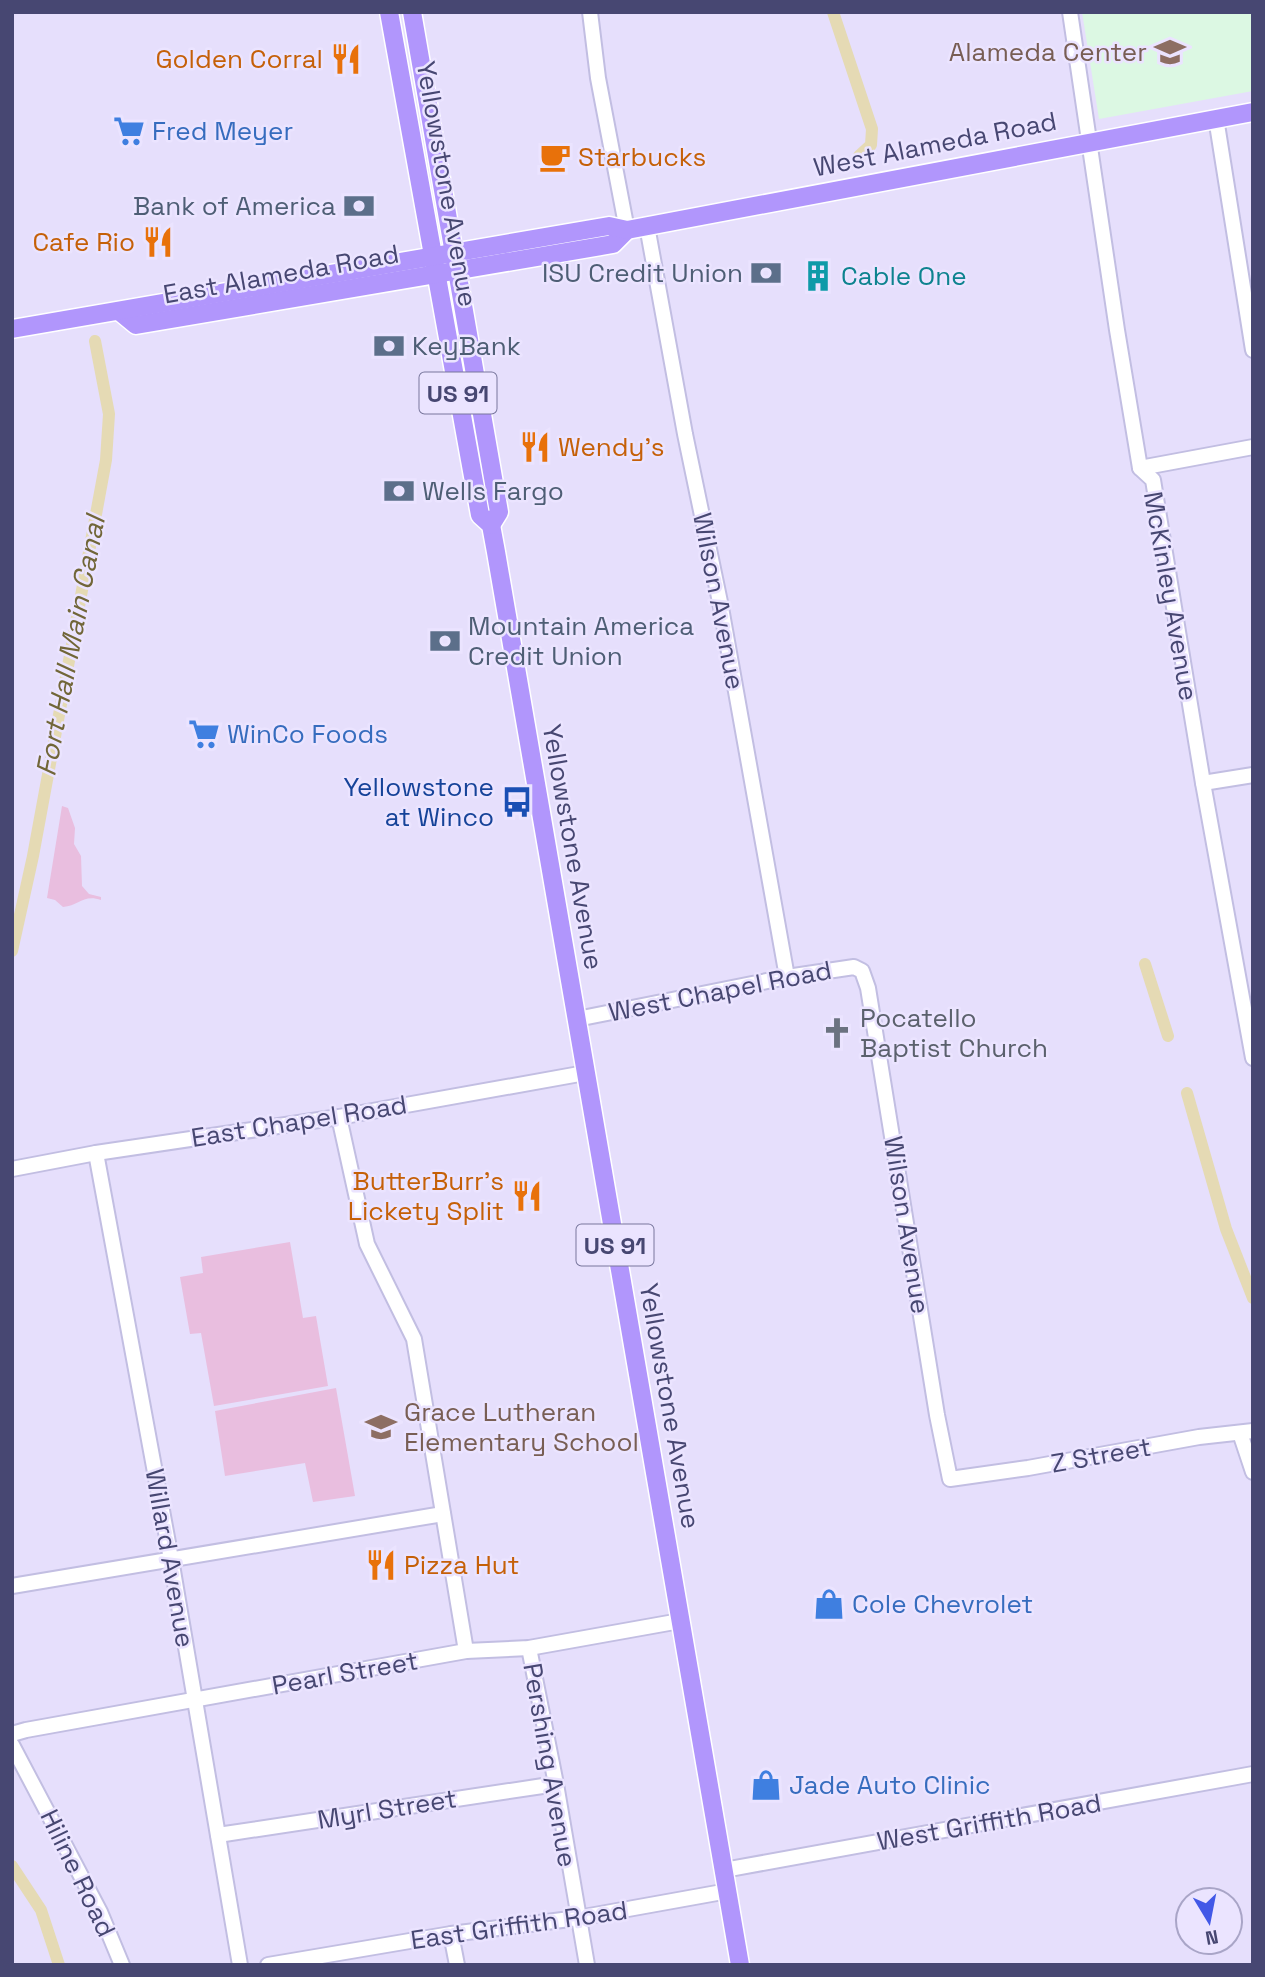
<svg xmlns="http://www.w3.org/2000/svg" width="1265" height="1977" viewBox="0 0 1265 1977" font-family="'Space Grotesk',sans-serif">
	<rect width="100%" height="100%" fill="#e6dffc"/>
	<polygon fill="#dcf8e3" points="1082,12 1253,12 1253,91 1099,119"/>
	<g fill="#e9bedf">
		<path d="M62,806L68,808L75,828L74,844L81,856L82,886L89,894L101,897V900C83,894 79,906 63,907L55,900L47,898Z"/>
		<polygon points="290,1242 303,1318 316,1316 328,1386 214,1406 201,1333 190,1334 180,1277 203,1273 201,1257"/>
		<polygon points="336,1388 355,1496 313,1502 305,1463 225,1476 215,1411"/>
	</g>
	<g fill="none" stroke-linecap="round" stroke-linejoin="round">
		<g stroke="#e5dab4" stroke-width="12">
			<polyline points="833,12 872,129 871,145 859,156"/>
			<polyline points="12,951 33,856 106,460 109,414 95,341"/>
			<polyline points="1145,964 1168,1036"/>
			<polyline points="1187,1093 1226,1229 1253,1298"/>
			<polyline points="12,1866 41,1910 59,1965"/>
		</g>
		<defs>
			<g id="minor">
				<polyline points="590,12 598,78 627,230"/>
				<polyline points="1070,12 1117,330 1140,468 1153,480 1203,783 1253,1058"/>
				<polyline points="1216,118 1253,350"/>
				<polyline points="647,226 685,434 720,602 787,977"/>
				<polyline points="1140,468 1253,447"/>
				<polyline points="1203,783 1253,775"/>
				<polyline points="577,1019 787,977 854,967 862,971 868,988 937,1415 950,1479 1028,1468 1199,1437 1253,1431"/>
				<polyline points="339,1117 367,1244 414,1339 466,1651"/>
				<polyline points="96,1153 171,1559 240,1965"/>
				<polyline points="12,1169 96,1153 339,1117 585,1073"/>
				<polyline points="1240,1433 1253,1472"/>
				<polyline points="12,1586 443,1514"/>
				<polyline points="529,1648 556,1784 587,1965"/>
				<polyline points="12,1734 26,1730 466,1651 529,1648 680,1621"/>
				<polyline points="12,1745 100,1912 122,1965"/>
				<polyline points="218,1835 556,1784"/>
				<polyline points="724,1870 1253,1774"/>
				<polyline points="451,1934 457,1965"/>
				<polyline points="268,1965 451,1934 578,1918 728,1891"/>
			</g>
			<g id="major">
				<polyline points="389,12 480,515 491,525 496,552 740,1965"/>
				<polyline points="412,12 499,512 491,525"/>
				<polyline points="119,311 136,325 613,244 627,230"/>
				<polyline points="12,329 609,226 627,230 1253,112"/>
			</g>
		</defs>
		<use href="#minor" stroke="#c2bee2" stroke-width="18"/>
		<use href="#major" stroke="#fff" stroke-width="21"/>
		<use href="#minor" stroke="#fff" stroke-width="14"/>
		<use href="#major" stroke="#b196fc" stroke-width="18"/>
	</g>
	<defs>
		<symbol id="school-bare" viewBox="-9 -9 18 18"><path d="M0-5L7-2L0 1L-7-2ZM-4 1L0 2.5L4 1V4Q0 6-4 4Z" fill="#8d6e63" stroke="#ebe4ff" stroke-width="2.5" paint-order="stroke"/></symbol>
		<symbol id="restaurant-bare" viewBox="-9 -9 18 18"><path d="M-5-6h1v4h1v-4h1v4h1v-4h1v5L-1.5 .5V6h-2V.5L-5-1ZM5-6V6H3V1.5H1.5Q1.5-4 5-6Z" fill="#e8710a" stroke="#ebe4ff" stroke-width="2.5" paint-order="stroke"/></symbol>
		<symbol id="supermarket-bare" viewBox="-9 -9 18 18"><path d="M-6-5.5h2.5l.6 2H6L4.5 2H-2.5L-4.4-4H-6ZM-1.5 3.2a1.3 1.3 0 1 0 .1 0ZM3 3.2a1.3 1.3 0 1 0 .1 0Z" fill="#3f7fe0" stroke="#ebe4ff" stroke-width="2.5" paint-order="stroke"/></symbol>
		<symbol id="cafe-bare" viewBox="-9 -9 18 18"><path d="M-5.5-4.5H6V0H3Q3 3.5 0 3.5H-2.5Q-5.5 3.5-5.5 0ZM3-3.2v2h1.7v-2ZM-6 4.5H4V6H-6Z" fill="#e8710a" stroke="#ebe4ff" stroke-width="2.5" paint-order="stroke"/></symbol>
		<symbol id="bank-bare" viewBox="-9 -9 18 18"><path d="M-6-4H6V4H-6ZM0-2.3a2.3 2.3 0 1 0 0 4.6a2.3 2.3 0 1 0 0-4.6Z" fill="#5c6f8a" stroke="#ebe4ff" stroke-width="2.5" paint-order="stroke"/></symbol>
		<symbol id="building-bare" viewBox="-9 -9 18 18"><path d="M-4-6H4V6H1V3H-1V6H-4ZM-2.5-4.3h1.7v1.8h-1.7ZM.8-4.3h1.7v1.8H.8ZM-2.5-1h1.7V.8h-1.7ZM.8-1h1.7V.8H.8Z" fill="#0f9aa8" stroke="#ebe4ff" stroke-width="2.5" paint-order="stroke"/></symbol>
		<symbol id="bus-bare" viewBox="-9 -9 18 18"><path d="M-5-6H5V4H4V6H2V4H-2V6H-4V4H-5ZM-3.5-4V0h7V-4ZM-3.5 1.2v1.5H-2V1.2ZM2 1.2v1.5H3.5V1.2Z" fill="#1a4fb4" stroke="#ebe4ff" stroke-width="2.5" paint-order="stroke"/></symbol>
		<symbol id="church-bare" viewBox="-9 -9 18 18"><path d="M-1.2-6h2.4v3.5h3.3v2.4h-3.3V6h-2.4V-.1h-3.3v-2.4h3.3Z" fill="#6b7280" stroke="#ebe4ff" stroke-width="2.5" paint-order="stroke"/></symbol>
		<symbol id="shop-bare" viewBox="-9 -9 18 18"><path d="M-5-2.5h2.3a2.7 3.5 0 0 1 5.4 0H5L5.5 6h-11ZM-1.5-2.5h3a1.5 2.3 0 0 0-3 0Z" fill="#3f7fe0" stroke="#ebe4ff" stroke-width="2.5" paint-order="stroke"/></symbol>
	</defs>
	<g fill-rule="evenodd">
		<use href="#school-bare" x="1148" y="30" width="44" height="44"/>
		<use href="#restaurant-bare" x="324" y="37" width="44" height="44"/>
		<use href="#supermarket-bare" x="107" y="109" width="44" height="44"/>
		<use href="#cafe-bare" x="533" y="135" width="44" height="44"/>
		<use href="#bank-bare" x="337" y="184" width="44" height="44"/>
		<use href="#restaurant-bare" x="136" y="220" width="44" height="44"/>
		<use href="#bank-bare" x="744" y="251" width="44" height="44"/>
		<use href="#building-bare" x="796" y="254" width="44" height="44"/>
		<use href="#bank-bare" x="367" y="324" width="44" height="44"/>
		<use href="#restaurant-bare" x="513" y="425" width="44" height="44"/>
		<use href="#bank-bare" x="377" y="469" width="44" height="44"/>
		<use href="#bank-bare" x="423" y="619" width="44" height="44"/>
		<use href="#supermarket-bare" x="182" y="712" width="44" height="44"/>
		<use href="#bus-bare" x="495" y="780" width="44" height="44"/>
		<use href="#church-bare" x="815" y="1011" width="44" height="44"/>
		<use href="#restaurant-bare" x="505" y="1174" width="44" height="44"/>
		<use href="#school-bare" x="359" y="1405" width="44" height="44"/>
		<use href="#restaurant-bare" x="359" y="1543" width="44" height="44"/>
		<use href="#shop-bare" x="807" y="1582" width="44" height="44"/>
		<use href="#shop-bare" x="744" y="1763" width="44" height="44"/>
	</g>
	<g text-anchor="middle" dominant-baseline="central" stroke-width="5" stroke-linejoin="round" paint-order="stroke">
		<g fill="#ebe4ff" stroke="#78769c" stroke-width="2">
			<rect x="419.5" y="372.5" width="77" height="41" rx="5"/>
			<rect x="576.5" y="1224.5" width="77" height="41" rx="5"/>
		</g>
		<g font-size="24" font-weight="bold" fill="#474772">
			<text x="458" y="393">US 91</text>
			<text x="615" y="1245">US 91</text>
		</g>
		<g font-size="26" fill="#785e54" stroke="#ebe4ff" text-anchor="end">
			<text x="1147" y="52">Alameda Center</text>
			<text x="404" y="1412" text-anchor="start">Grace Lutheran<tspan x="404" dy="30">Elementary School</tspan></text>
		</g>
		<g font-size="26" fill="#c56008" stroke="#ebe4ff" text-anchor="end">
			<text x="323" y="59">Golden Corral</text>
			<text x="578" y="157" text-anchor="start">Starbucks</text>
			<text x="135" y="242">Cafe Rio</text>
			<text x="558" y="447" text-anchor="start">Wendy's</text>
			<text x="504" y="1181">ButterBurr's<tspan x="504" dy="30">Lickety Split</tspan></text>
			<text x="404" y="1565" text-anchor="start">Pizza Hut</text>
		</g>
		<g font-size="26" fill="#366cbe" stroke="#ebe4ff" text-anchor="start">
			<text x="152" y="131">Fred Meyer</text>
			<text x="227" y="734">WinCo Foods</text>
			<text x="852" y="1604">Cole Chevrolet</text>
			<text x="789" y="1785">Jade Auto Clinic</text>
		</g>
		<g font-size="26" fill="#474772" stroke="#ebe4ff">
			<text transform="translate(935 144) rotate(-11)">West Alameda Road</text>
			<text transform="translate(447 184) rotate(80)">Yellowstone Avenue</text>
			<text transform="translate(281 274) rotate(-10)">East Alameda Road</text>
			<text transform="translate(1171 596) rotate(80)">McKinley Avenue</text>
			<text transform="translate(719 601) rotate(79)">Wilson Avenue</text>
			<text transform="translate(573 847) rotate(80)">Yellowstone Avenue</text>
			<text transform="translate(720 991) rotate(-11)">West Chapel Road</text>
			<text transform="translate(299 1121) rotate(-9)">East Chapel Road</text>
			<text transform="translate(907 1225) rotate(81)">Wilson Avenue</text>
			<text transform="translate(670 1406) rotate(80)">Yellowstone Avenue</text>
			<text transform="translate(1101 1455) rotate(-10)">Z Street</text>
			<text transform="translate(170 1558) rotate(80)">Willard Avenue</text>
			<text transform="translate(345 1673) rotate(-10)">Pearl Street</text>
			<text transform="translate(550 1765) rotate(80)">Pershing Avenue</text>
			<text transform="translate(387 1809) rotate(-9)">Myrl Street</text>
			<text transform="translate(989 1822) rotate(-10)">West Griffith Road</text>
			<text transform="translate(78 1873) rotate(64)">Hiline Road</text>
			<text transform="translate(519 1925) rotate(-8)">East Griffith Road</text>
		</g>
		<g font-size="26" fill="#4e5e75" stroke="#ebe4ff" text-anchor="start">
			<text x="336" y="206" text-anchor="end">Bank of America</text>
			<text x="743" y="273" text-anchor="end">ISU Credit Union</text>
			<text x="412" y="346">KeyBank</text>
			<text x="422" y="491">Wells Fargo</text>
			<text x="468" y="626">Mountain America<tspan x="468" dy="30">Credit Union</tspan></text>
		</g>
		<g font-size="26" fill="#0d838f" stroke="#ebe4ff" text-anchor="start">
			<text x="841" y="276">Cable One</text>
		</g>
		<g font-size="26" fill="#164399" stroke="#ebe4ff" text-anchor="end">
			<text x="494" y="787">Yellowstone<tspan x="494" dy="30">at Winco</tspan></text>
		</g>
		<g font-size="26" fill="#5b616d" stroke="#ebe4ff" text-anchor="start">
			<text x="860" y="1018">Pocatello<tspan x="860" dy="30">Baptist Church</tspan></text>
		</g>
		<g font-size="28" font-style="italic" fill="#716638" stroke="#ebe4ff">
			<text transform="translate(70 646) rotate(-79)">Fort Hall Main Canal</text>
		</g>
	</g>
	<rect width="1265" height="1977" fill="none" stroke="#474772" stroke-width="28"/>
	<g transform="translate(1209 1921) rotate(170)"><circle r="33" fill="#ebe4ff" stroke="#a9a5c7" stroke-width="2"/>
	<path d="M0-5L12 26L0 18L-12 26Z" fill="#4258e7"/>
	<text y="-10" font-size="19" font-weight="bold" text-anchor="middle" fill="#474772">N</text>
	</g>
</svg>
